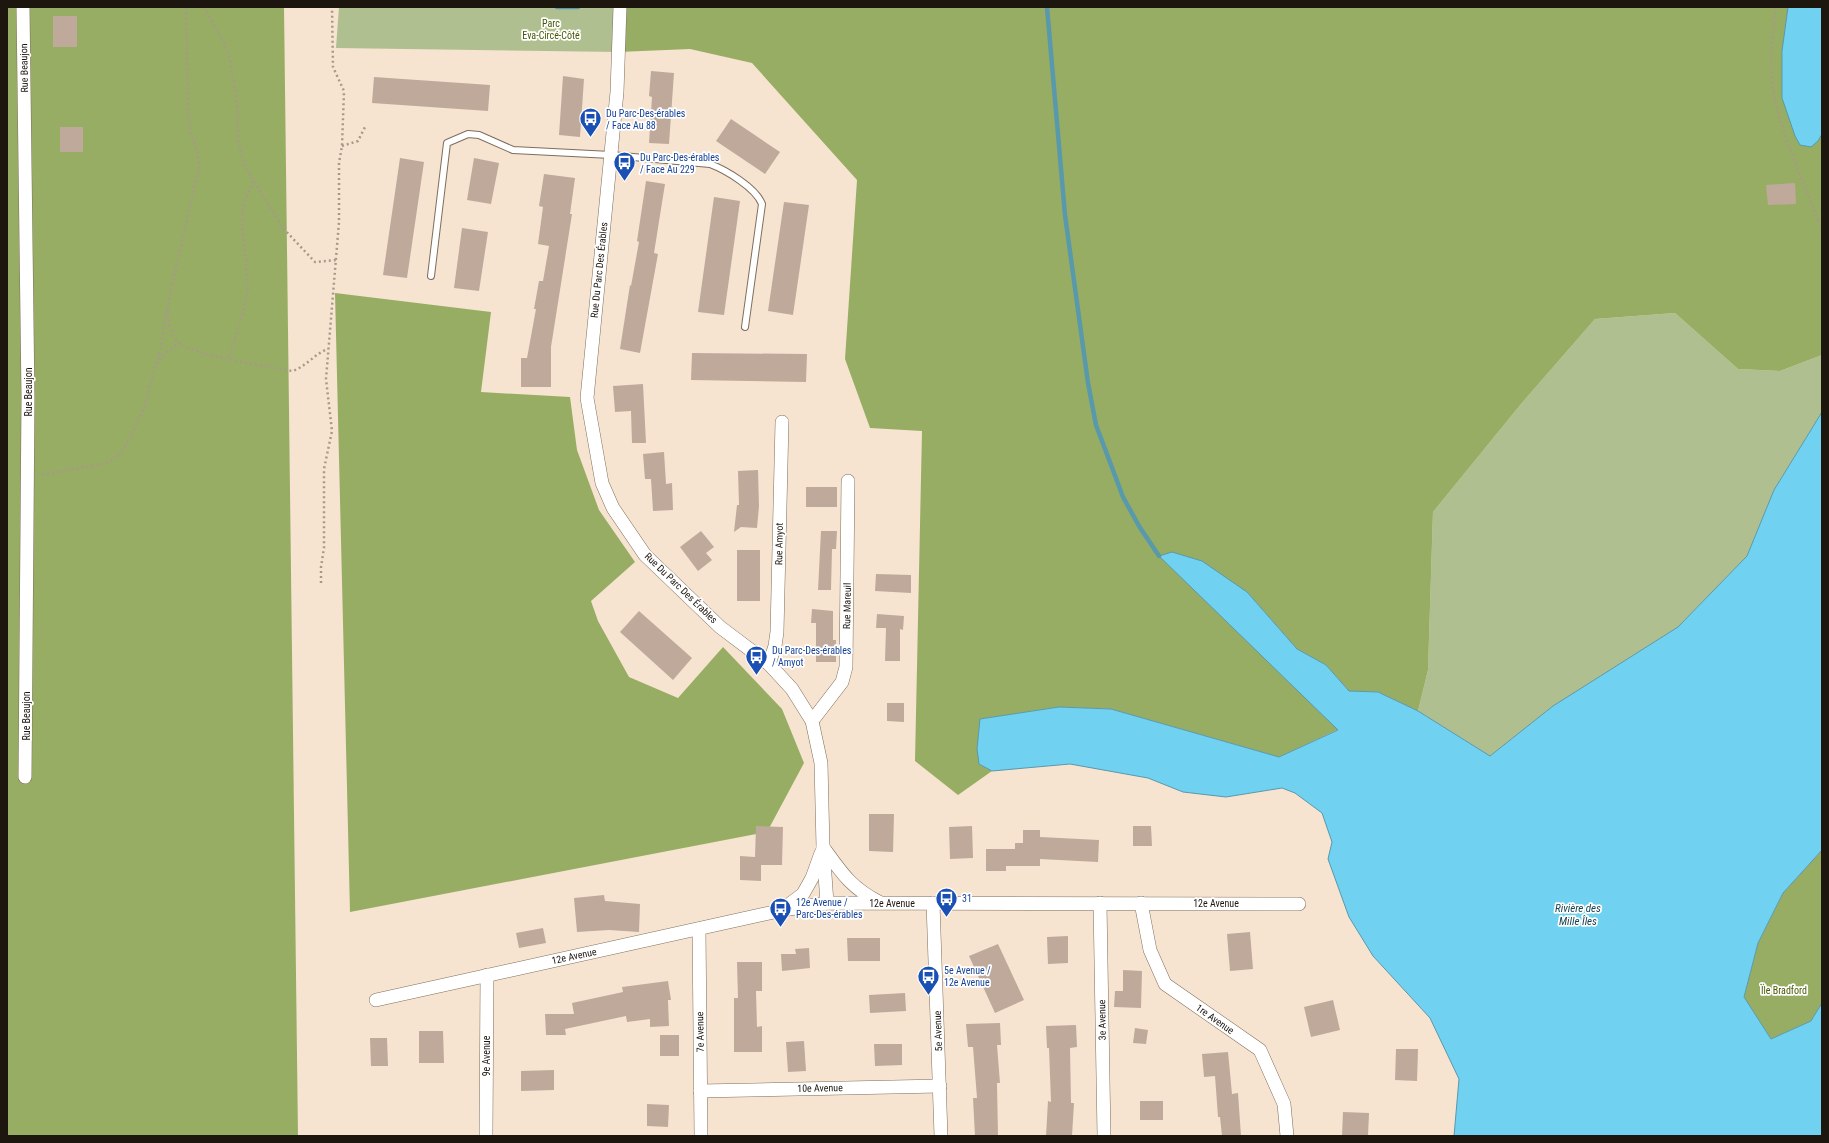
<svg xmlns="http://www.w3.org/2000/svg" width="1829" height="1143" viewBox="0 0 1829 1143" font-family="'Roboto Condensed',sans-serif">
	<rect width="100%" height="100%" fill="#f6e4d0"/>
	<g fill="#b0bf90">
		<polygon points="339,7 619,7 618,52 336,48"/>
		<polygon points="1675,313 1738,369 1780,371 1822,355 1822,412 1774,490 1747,556 1678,627 1553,706 1490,756 1418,711 1428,670 1433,512 1521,404 1595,319"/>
	</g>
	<g fill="#98ad64">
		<polygon points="7,7 284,7 298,1136 7,1136"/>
		<polygon points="619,7 1822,7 1822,355 1780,371 1738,369 1675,313 1595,319 1521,404 1433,512 1428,670 1418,711 1378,692 1349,691 1326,665 1297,649 1247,592 1172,553 1160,556 1339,729 1279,757 1111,709 1059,707 981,719 979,764 992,771 958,795 915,761 922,431 870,428 845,359 857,180 752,63 690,49 618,52"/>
		<polygon points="335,293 491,312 481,392 570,397 577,450 599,510 635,562 591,601 598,621 629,677 678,698 723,647 782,709 804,763 767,832 350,912"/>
		<polygon points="1822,850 1822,1003 1811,1021 1771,1039 1744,997 1758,943 1783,893"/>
	</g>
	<g fill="#71d1f0" stroke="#5899ac">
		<polygon points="1788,7 1822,7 1822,134 1818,141 1811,147 1800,145 1795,136 1782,98 1782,51"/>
		<polygon points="1822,412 1822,850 1783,893 1758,943 1744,997 1771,1039 1811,1021 1822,1003 1822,1136 1454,1136 1459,1079 1430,1018 1373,956 1349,917 1328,859 1332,842 1322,813 1295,793 1282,788 1226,797 1183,792 1148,778 1070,764 992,771 979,764 977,749 980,719 1059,707 1111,709 1279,757 1338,730 1159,556 1172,552 1202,561 1247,592 1297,649 1326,665 1349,691 1378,692 1418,711 1490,756 1553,706 1678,627 1747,556 1774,490"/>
	</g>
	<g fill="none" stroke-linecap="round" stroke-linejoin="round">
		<g stroke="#5899ac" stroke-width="4.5">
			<polyline points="557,7 578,7"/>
			<polyline points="1047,7 1065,215 1088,383 1096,425 1123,497 1139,526 1159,556"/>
		</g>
	</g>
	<g fill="#bfa99b">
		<rect x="53" y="16" width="24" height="31"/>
		<polygon points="651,71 674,73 669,144 649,143 652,97 649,96"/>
		<polygon points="563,76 584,79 580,137 559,135"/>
		<polygon points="374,77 490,85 488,111 372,103"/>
		<polygon points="731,119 780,152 765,174 716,141"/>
		<rect x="60" y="127" width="23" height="25"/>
		<polygon points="400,158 424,162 407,278 383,275"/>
		<polygon points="474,158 499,163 491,204 467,200"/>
		<polygon points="544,174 575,178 570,214 572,214 551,347 551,387 521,387 521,358 527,358 536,309 534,309 539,281 543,281 549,246 538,244 543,207 539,206"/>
		<polygon points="646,181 665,184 654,253 658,254 640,353 620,349 630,285 631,286 639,242 637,241"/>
		<polygon points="1795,183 1796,204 1768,205 1766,185"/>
		<polygon points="714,197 740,201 724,315 698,312"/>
		<polygon points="784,202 809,205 793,315 768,311"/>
		<polygon points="462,228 488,232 479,291 454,288"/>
		<polygon points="692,353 807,354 806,382 691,380"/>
		<polygon points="643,384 646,443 632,443 631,411 615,412 613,386"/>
		<polygon points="664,452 666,484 672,483 673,510 653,511 651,479 645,479 643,454"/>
		<polygon points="758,470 759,506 757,528 741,527 734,532 737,505 739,505 738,471"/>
		<rect x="806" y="487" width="31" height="20"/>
		<polygon points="701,531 714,547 706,553 712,560 698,571 680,547"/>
		<polygon points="821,531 837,531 836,549 832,549 831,590 818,590"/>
		<rect x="737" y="550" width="23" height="51"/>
		<polygon points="876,574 911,575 911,593 875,591"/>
		<polygon points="812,609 833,611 833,640 836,640 836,662 816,662 816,623 811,623"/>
		<polygon points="639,611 692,658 673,680 620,632"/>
		<polygon points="877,614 904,616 903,630 900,629 900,661 885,661 886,628 876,628"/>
		<polygon points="887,703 904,703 904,722 887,721"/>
		<polygon points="869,814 894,814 893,852 869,851"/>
		<polygon points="756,826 783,827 782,865 761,865 761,881 740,880 740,856 755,857"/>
		<polygon points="972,826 973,858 950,859 949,827"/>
		<polygon points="1133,826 1151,826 1152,846 1133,846"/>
		<polygon points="1023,830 1040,830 1040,837 1099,840 1098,862 1040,859 1040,866 1006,866 1006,871 986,871 986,849 1015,849 1015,843 1023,843"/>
		<polygon points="604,895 605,901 640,904 639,932 609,930 577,932 574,898"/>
		<polygon points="543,928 546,943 519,948 516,933"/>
		<polygon points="1250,932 1253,969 1230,971 1227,934"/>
		<polygon points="1068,936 1068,963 1048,964 1047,937"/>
		<polygon points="847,938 880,938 880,961 848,961"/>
		<polygon points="998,944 1024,1000 995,1013 969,956"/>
		<polygon points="809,948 810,968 782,971 781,954 796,954 795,949"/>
		<polygon points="737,962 762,962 762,991 756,991 757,1027 762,1026 762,1052 734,1052 734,998 738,998"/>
		<polygon points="1123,970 1142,971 1141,1008 1114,1007 1115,991 1123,991"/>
		<polygon points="668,981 671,1000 668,1000 669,1026 650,1027 650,1019 627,1022 626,1016 565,1029 566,1035 546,1035 545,1014 574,1014 572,1003 623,992 622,987"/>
		<polygon points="905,993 906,1011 870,1013 869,995"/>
		<polygon points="1333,1000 1340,1030 1311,1037 1304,1007"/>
		<polygon points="1000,1023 1001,1045 997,1045 1000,1083 997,1083 998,1136 975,1136 973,1098 977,1098 973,1047 968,1047 966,1024"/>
		<polygon points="1076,1025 1077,1047 1070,1048 1071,1103 1074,1103 1072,1136 1046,1136 1048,1101 1051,1102 1049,1048 1047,1048 1046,1026"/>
		<polygon points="1135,1028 1148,1030 1146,1044 1133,1043"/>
		<polygon points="419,1031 443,1031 444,1063 419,1063"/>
		<rect x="660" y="1035" width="19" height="21"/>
		<polygon points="370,1038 387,1038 388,1066 371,1066"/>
		<polygon points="804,1041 806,1071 788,1072 786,1042"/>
		<polygon points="874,1044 902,1044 902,1065 875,1066"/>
		<polygon points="1396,1049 1418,1049 1417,1081 1395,1080"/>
		<polygon points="1228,1052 1232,1094 1238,1093 1241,1136 1222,1136 1220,1117 1218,1117 1215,1076 1204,1077 1202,1054"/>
		<polygon points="554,1070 554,1090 521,1091 521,1071"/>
		<rect x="1140" y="1101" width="23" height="19"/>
		<polygon points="647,1104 669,1105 668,1127 647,1126"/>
		<polygon points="1343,1112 1369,1113 1368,1136 1342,1136"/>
	</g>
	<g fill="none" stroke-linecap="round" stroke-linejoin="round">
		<defs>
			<path id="lane" d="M431,276L447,143L468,134L479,135L513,150L611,155L710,164C726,170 756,188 762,204L745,327"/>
			<g id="street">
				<polyline points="23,7 28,398 25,777"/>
				<polyline points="620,7 617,92 587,398 602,483 613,508 645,555 720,627 769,664 792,689 812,721 821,763 823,847 827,903"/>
				<polyline points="769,664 775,646 777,632 782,422"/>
				<polyline points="812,721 842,682 846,667 848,481"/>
				<path d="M823,847C841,872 851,888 879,902"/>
				<polyline points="933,903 941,1136"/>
				<polyline points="1100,903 1104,1136"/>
				<polyline points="1141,903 1150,950 1165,984 1260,1050 1284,1104 1287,1136"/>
				<polyline points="783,909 803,894 812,878 821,853"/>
				<polyline points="699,929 701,1136"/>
				<polyline points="376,1000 783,910 827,903 1299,904"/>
				<polyline points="700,1091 940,1086"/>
				<polyline points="486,1136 487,975"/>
			</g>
		</defs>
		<use href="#lane" stroke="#7e6e5d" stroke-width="8"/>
		<use href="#street" stroke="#7e6e5d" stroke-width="14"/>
		<g stroke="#a7998a" stroke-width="2.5" stroke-dasharray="2 3" stroke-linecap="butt">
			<polyline points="204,7 223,41 230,60 237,103 238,140 245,166 282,227 315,262 337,260"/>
			<path d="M1776,7C1773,30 1770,54 1772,78C1775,122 1802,178 1818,220L1822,226"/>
			<polyline points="342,146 358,141 366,125"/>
			<path d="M168,310C168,321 170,336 179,343C193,355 270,367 292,371C306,367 314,354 328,349"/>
			<polyline points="229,358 243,313 248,289 242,225 243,205 253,182"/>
			<polyline points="157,364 164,354 179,343"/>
			<polyline points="42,475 107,463 122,452 130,438 143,411 160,351 168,303 199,166 197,151 190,131 188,112 186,7"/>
			<polyline points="321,583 321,567 324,548 324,469 332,431 326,379 339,222 339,163 342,146 344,91 333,67 332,7"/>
		</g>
		<use href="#lane" stroke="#fff" stroke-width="6"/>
		<use href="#street" stroke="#fff" stroke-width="13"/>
	</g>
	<defs>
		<symbol id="bus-pin" viewBox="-11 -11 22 30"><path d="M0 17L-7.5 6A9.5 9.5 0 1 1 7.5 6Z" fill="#1a4fb4" stroke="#fff"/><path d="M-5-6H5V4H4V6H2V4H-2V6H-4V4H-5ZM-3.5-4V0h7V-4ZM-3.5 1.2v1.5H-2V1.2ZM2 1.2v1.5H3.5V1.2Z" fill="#fff"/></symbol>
	</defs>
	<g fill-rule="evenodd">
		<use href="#bus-pin" x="578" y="106" width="25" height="34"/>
		<use href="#bus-pin" x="612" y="150" width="25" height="34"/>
		<use href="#bus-pin" x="744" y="644" width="25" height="34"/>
		<use href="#bus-pin" x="934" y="886" width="25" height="34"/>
		<use href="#bus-pin" x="768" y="896" width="25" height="34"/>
		<use href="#bus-pin" x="916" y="964" width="25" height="34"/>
	</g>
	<g text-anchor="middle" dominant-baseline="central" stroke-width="3.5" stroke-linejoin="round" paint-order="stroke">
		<g font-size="10" fill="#465801" stroke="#fff">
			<text x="551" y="23">Parc<tspan x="551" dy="12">Eva-Circé-Côté</tspan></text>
			<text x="1784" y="990">Ïle Bradford</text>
		</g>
		<g font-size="10" fill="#1d160f" stroke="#fff">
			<text transform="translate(24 68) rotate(-91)">Rue Beaujon</text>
			<text transform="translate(599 270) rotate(-84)">Rue Du Parc Des Érables</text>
			<text transform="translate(28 392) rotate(-90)">Rue Beaujon</text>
			<text transform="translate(779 544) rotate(-89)">Rue Amyot</text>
			<text transform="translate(681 588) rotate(44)">Rue Du Parc Des Érables</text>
			<text transform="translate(847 606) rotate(-89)">Rue Mareuil</text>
			<text transform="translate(26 716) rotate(-90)">Rue Beaujon</text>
			<text x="892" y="903">12e Avenue</text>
			<text x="1216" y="903">12e Avenue</text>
			<text transform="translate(574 956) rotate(-12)">12e Avenue</text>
			<text transform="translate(1215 1019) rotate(35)">1re Avenue</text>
			<text transform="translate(1102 1020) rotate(-91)">3e Avenue</text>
			<text transform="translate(938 1031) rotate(-92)">5e Avenue</text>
			<text transform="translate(700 1032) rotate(-91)">7e Avenue</text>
			<text transform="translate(486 1056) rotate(-90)">9e Avenue</text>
			<text transform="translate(820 1088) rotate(-1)">10e Avenue</text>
		</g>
		<g font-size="10" fill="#164399" stroke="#fff" text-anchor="start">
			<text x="606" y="113">Du Parc-Des-érables<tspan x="606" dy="12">/ Face Au 88</tspan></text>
			<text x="640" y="157">Du Parc-Des-érables<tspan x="640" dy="12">/ Face Au 229</tspan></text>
			<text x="772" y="650">Du Parc-Des-érables<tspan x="772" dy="12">/ Amyot</tspan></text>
			<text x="962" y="898">31</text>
			<text x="796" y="902">12e Avenue /<tspan x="796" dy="12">Parc-Des-érables</tspan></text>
			<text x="944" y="970">5e Avenue /<tspan x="944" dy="12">12e Avenue</tspan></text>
		</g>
		<g font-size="11" font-style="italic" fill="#174250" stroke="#fff">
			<text x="1578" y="908">Rivière des<tspan x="1578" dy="13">Mille Îles</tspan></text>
		</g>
	</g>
	<rect width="1829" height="1143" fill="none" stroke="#1d160f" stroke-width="16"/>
</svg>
